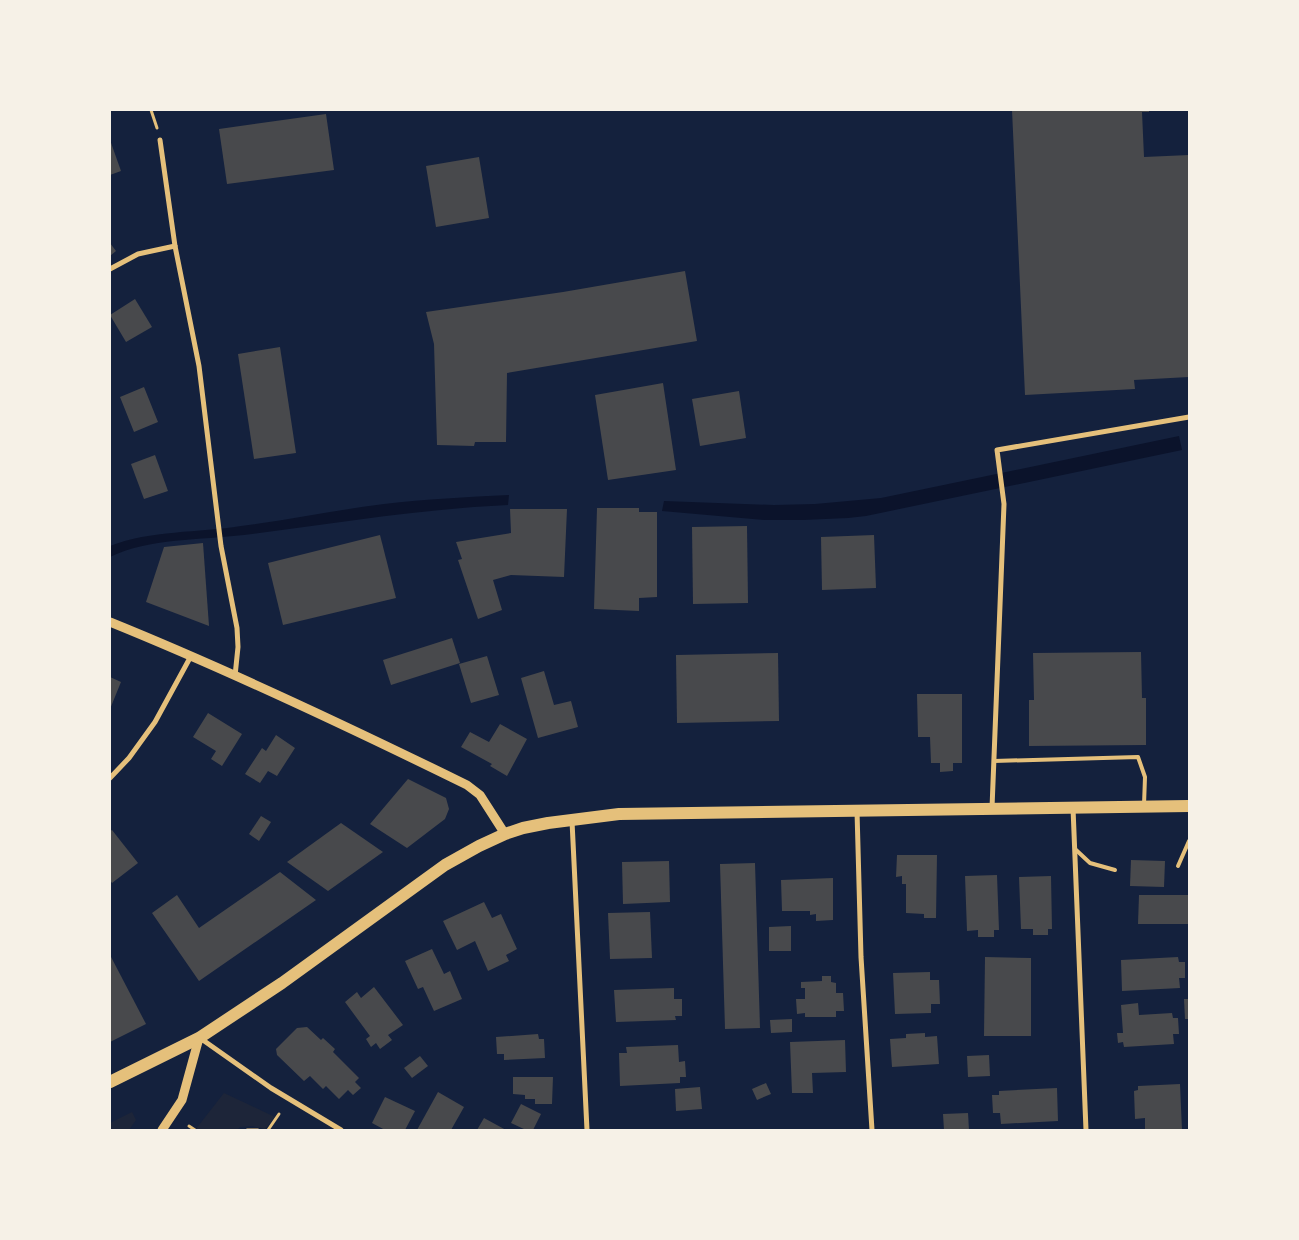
<svg xmlns="http://www.w3.org/2000/svg" width="1299" height="1240" viewBox="0 0 1299 1240" font-family="Rubik,sans-serif">
	<rect width="100%" height="100%" fill="#14213d"/>
	<g fill="#1d2539">
		<polygon points="224,1093 275,1117 265,1129 252,1126 240,1127 237,1130 195,1130"/>
		<polygon points="132,1112 136,1120 129,1130 110,1130 110,1123"/>
	</g>
	<g fill="#0b132b">
		<polygon points="1179,436 1182,450 866,516 848,518 803,520 765,520 662,511 664,501 774,505 815,504 881,498"/>
		<path d="M509,495L508,505C419,509 332,524 244,535C201,540 149,538 110,557V546C151,530 198,533 241,526C289,520 336,510 384,504C426,499 467,497 509,495Z"/>
	</g>
	<g fill="#48494c">
		<polygon points="1012,110 1149,110 1149,112 1142,112 1144,157 1189,155 1189,377 1134,380 1135,389 1025,395"/>
		<polygon points="326,114 334,170 227,184 219,129"/>
		<polygon points="110,140 121,171 110,175"/>
		<polygon points="479,157 489,218 436,227 426,166"/>
		<polygon points="110,243 116,251 110,256"/>
		<polygon points="685,271 697,341 507,373 506,442 475,442 474,446 437,445 434,344 426,312 563,292"/>
		<polygon points="135,299 152,327 126,342 110,315"/>
		<polygon points="280,347 296,453 254,459 238,354"/>
		<polygon points="663,383 676,470 608,480 595,395"/>
		<polygon points="144,387 158,422 134,432 120,397"/>
		<polygon points="739,391 746,438 700,446 692,399"/>
		<polygon points="155,455 168,491 144,499 131,464"/>
		<polygon points="597,508 639,508 639,512 657,512 657,597 639,598 639,611 594,609"/>
		<polygon points="510,509 567,509 564,577 511,575 493,580 502,610 478,619 458,560 462,559 456,542 511,533"/>
		<polygon points="747,526 748,603 693,604 692,527"/>
		<polygon points="380,535 396,598 283,625 268,563"/>
		<polygon points="874,535 876,588 822,590 821,537"/>
		<polygon points="203,543 209,626 146,602 164,547"/>
		<polygon points="452,638 460,663 391,685 383,660"/>
		<polygon points="1141,652 1142,698 1146,698 1146,745 1029,746 1029,700 1034,700 1033,653"/>
		<polygon points="778,653 779,721 677,723 676,655"/>
		<polygon points="487,656 499,695 471,703 459,664"/>
		<polygon points="544,671 554,705 571,701 578,727 538,738 521,678"/>
		<polygon points="110,677 121,682 110,709"/>
		<polygon points="917,694 962,694 962,763 953,763 953,771 940,772 940,763 931,763 930,737 918,737"/>
		<polygon points="208,713 242,734 222,766 211,759 216,751 193,737"/>
		<polygon points="500,724 527,739 507,776 490,766 492,764 461,747 470,732 489,742"/>
		<polygon points="276,735 295,748 277,776 268,771 260,783 245,774 262,748 266,751"/>
		<polygon points="408,779 446,798 449,809 445,819 407,848 370,824"/>
		<polygon points="261,816 271,822 259,841 249,834"/>
		<polygon points="341,823 383,852 328,891 287,862"/>
		<polygon points="112,830 138,863 112,883 110,880 110,831"/>
		<polygon points="897,855 937,855 936,918 924,918 924,914 906,913 906,884 902,884 902,876 896,877"/>
		<polygon points="1131,860 1165,861 1164,887 1130,886"/>
		<polygon points="669,861 670,902 623,904 622,862"/>
		<polygon points="755,863 760,1028 725,1029 720,864"/>
		<polygon points="280,872 316,900 199,981 152,913 177,895 199,928"/>
		<polygon points="997,875 999,930 994,930 994,937 978,937 978,930 967,931 965,876"/>
		<polygon points="1051,876 1052,929 1048,929 1048,935 1033,935 1033,929 1021,929 1019,877"/>
		<polygon points="833,878 833,920 816,921 816,914 810,915 810,911 782,911 781,880"/>
		<polygon points="1139,895 1189,895 1189,924 1138,924"/>
		<polygon points="484,902 492,918 501,914 517,949 506,955 509,961 488,971 475,941 457,950 443,921"/>
		<polygon points="650,912 652,958 610,959 608,913"/>
		<polygon points="791,926 791,951 769,951 769,927"/>
		<polygon points="432,949 444,974 450,971 462,999 434,1011 423,987 418,989 405,961"/>
		<polygon points="110,955 146,1024 110,1042"/>
		<polygon points="985,957 1031,958 1031,1036 984,1036"/>
		<polygon points="1178,957 1179,962 1185,962 1185,978 1179,978 1180,988 1122,991 1121,960"/>
		<polygon points="930,972 930,980 939,980 940,1004 931,1004 931,1013 895,1014 893,973"/>
		<polygon points="822,976 831,976 831,982 836,983 836,993 843,993 844,1011 836,1011 836,1017 805,1017 805,1013 797,1014 796,999 805,999 805,988 801,988 801,982 822,981"/>
		<polygon points="374,987 403,1025 388,1035 392,1040 380,1049 376,1043 371,1047 366,1039 370,1036 345,1002 357,992 361,998"/>
		<polygon points="674,988 674,999 682,999 682,1016 675,1016 676,1020 616,1022 614,990"/>
		<polygon points="1184,999 1189,999 1189,1019 1185,1019"/>
		<polygon points="1138,1003 1139,1015 1172,1013 1173,1018 1178,1018 1179,1034 1173,1034 1174,1044 1124,1047 1123,1042 1118,1043 1117,1033 1123,1033 1121,1005"/>
		<polygon points="792,1019 792,1032 771,1033 770,1020"/>
		<polygon points="307,1027 321,1040 323,1038 335,1049 333,1052 359,1078 355,1082 361,1088 353,1095 348,1090 339,1099 326,1086 323,1089 310,1076 304,1081 277,1055 276,1049 297,1028"/>
		<polygon points="925,1033 925,1037 937,1036 939,1064 892,1067 890,1039 906,1038 906,1034"/>
		<polygon points="538,1034 539,1039 544,1039 545,1058 504,1060 504,1054 497,1054 496,1037"/>
		<polygon points="845,1040 846,1072 812,1073 813,1093 792,1093 790,1042"/>
		<polygon points="678,1045 679,1062 685,1061 686,1077 680,1077 680,1083 620,1086 619,1053 627,1053 626,1047"/>
		<polygon points="989,1055 990,1076 968,1077 967,1056"/>
		<polygon points="420,1056 428,1066 412,1078 404,1068"/>
		<polygon points="513,1077 553,1077 552,1104 535,1104 535,1099 525,1099 525,1095 513,1094"/>
		<polygon points="766,1083 771,1094 757,1100 752,1089"/>
		<polygon points="1180,1084 1182,1130 1145,1130 1145,1118 1135,1119 1134,1091 1138,1090 1138,1086"/>
		<polygon points="700,1087 702,1109 676,1111 675,1089"/>
		<polygon points="1057,1088 1058,1121 1001,1124 1000,1113 993,1113 992,1095 999,1095 999,1091"/>
		<polygon points="438,1092 464,1107 451,1130 417,1130"/>
		<polygon points="385,1097 415,1111 405,1130 385,1130 372,1123"/>
		<polygon points="521,1104 541,1114 533,1130 526,1130 511,1123"/>
		<polygon points="968,1113 969,1130 944,1130 943,1114"/>
		<polygon points="484,1118 506,1130 477,1130"/>
	</g>
	<g fill="none" stroke-linecap="round" stroke-linejoin="round">
		<g stroke="#e5c07b" stroke-width="3">
			<polyline points="151,110 157,128"/>
			<polyline points="189,1126 195,1130"/>
			<polyline points="247,1130 258,1130"/>
			<polyline points="268,1130 279,1114"/>
		</g>
		<g stroke="#e5c07b" stroke-width="4">
			<polyline points="994,761 1138,757 1145,777 1144,805"/>
			<polyline points="1075,849 1090,863 1115,870"/>
			<polyline points="1178,866 1189,841"/>
		</g>
		<g stroke="#e5c07b" stroke-width="5">
			<polyline points="160,140 175,246 199,366 221,546 237,628 238,647 235,676"/>
			<polyline points="110,269 138,254 175,246"/>
			<polyline points="110,778 129,758 155,722 191,656"/>
			<polyline points="992,808 1004,504 997,450 1189,417"/>
			<polyline points="1073,808 1086,1130"/>
			<polyline points="857,811 861,957 872,1130"/>
			<polyline points="572,821 587,1130"/>
			<polyline points="200,1038 271,1088 341,1130"/>
		</g>
		<g stroke="#e5c07b" stroke-width="9">
			<path d="M110,622C231,671 349,727 467,785L480,795L505,834"/>
			<polyline points="162,1130 182,1100 199,1038"/>
		</g>
		<polyline stroke="#e5c07b" stroke-width="12" points="110,1082 199,1038 282,983 445,865 479,846 505,834 523,828 548,823 619,814 1189,806"/>
	</g>
	<rect width="1299" height="1240" fill="none" stroke="#f6f1e7" stroke-width="222"/>
</svg>
